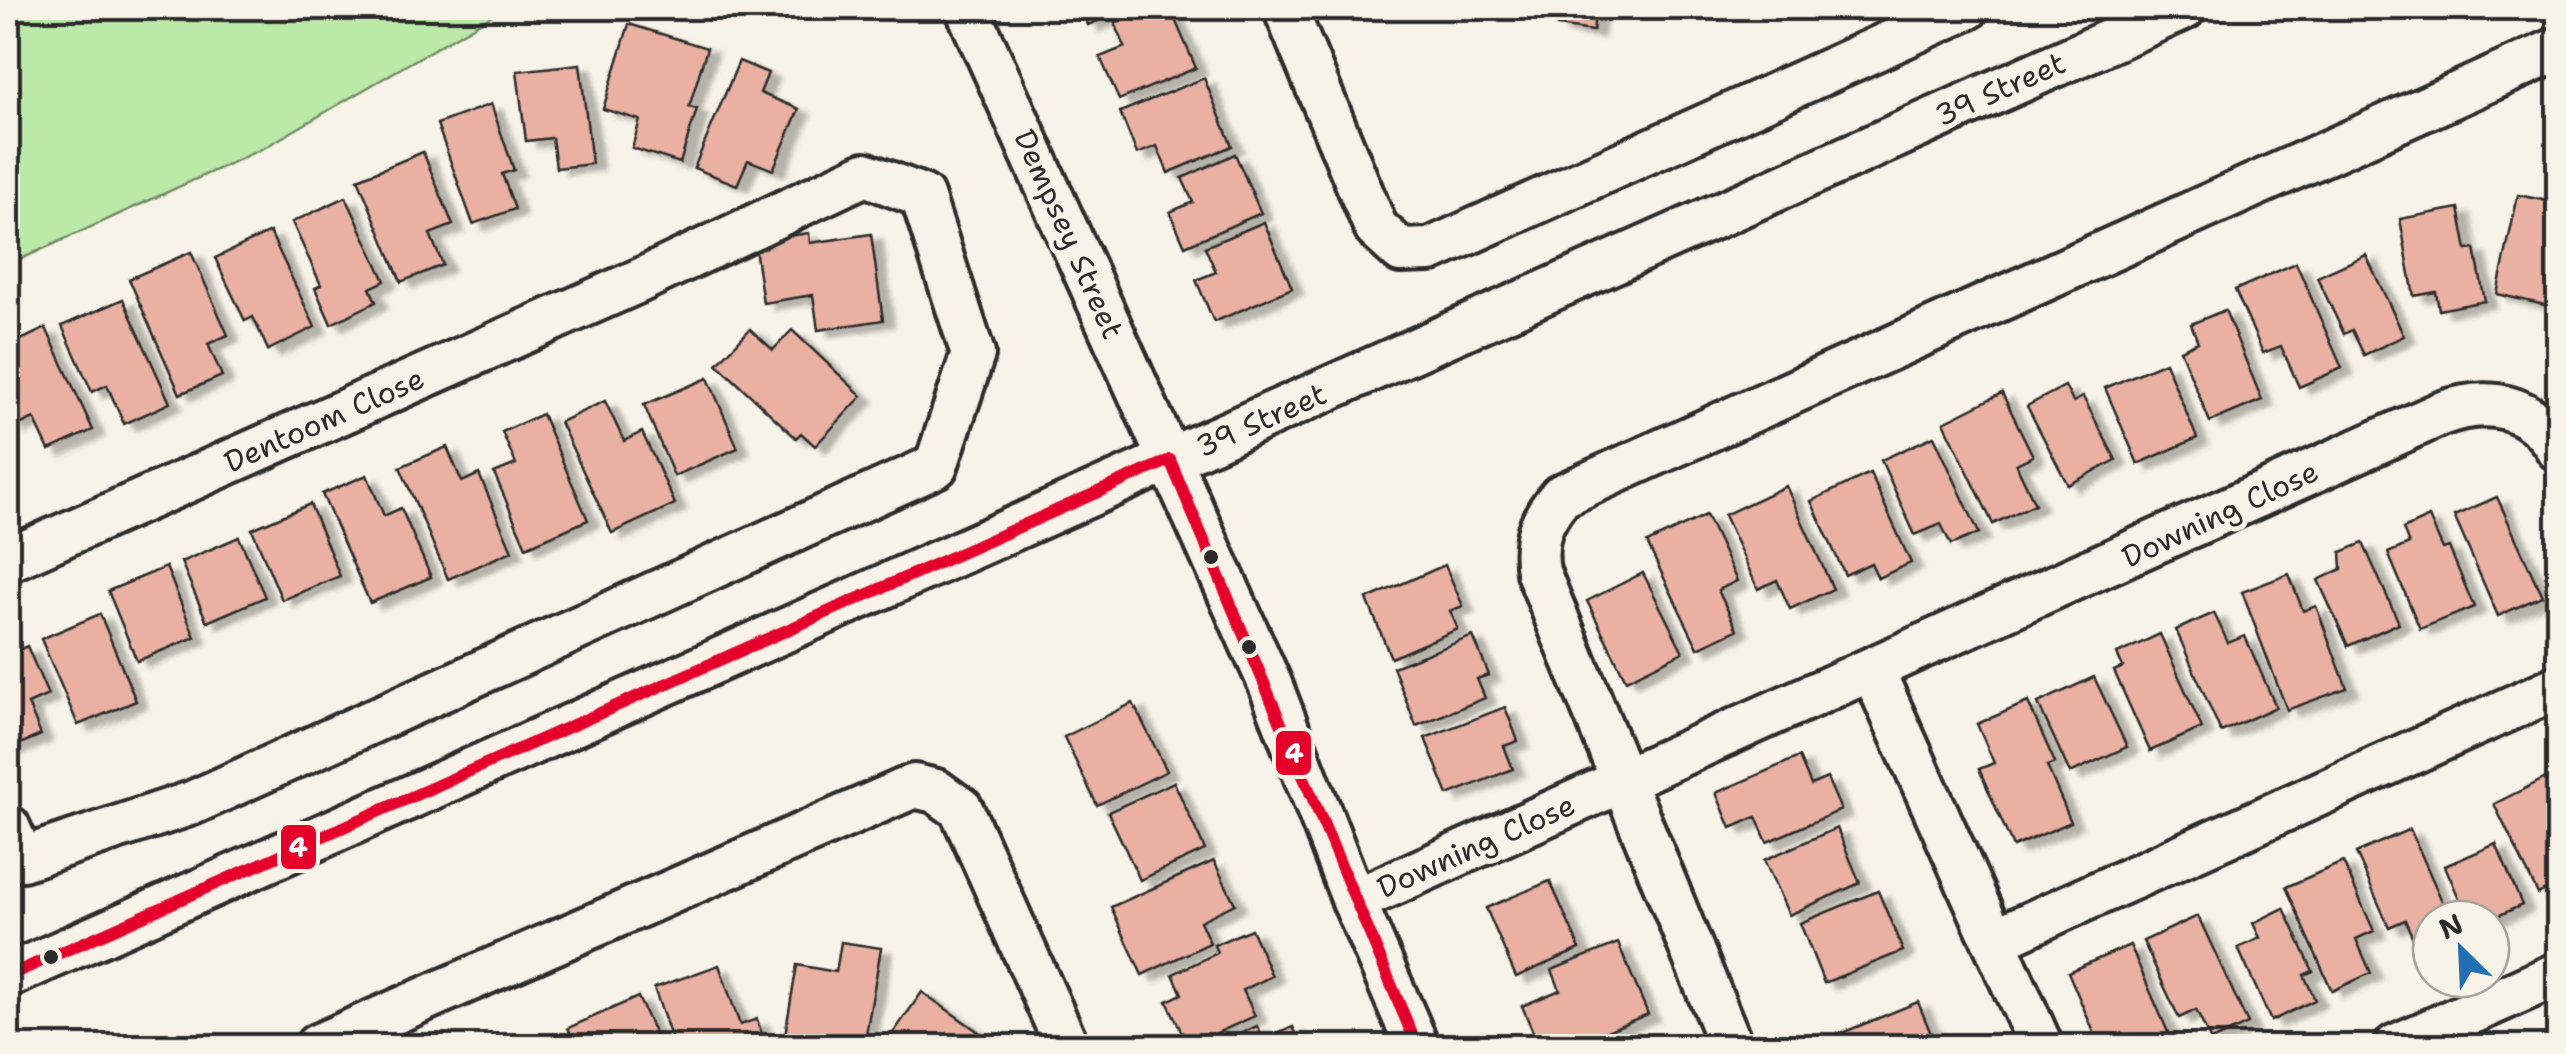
<svg xmlns="http://www.w3.org/2000/svg" width="2566" height="1054" viewBox="0 0 2566 1054" font-family="'Shantell Sans',sans-serif">
	<defs>
		<filter id="shadow"><feDropShadow dx="11" dy="6" stdDeviation="2.5" flood-color="#0004"/></filter>
	</defs>
	<rect width="100%" height="100%" fill="#f7f3e8"/>
	<filter id="ink" filterUnits="userSpaceOnUse"><feTurbulence type="fractalNoise" baseFrequency=".01" numOctaves="2"/><feDisplacementMap in="SourceGraphic" scale="20" xChannelSelector="R" yChannelSelector="G"/><feConvolveMatrix kernelMatrix="1 2 1 2 8 2 1 2 1" color-interpolation-filters="sRGB"/></filter>
	<g filter="url(#ink)">
		<polygon fill="#bbe9a8" stroke="#738a6a" stroke-width="2.5" points="8,8 504,8 264,148 8,265"/>
		<g fill="#eab1a3" stroke="#2b2b2b" stroke-width="2.5" filter="url(#shadow)">
			<polygon points="1081,8 1129,8 1088,25"/>
			<polygon points="1152,8 1170,8 1196,68 1119,100 1100,57 1125,47 1115,23"/>
			<polygon points="1540,8 1596,8 1593,31 1557,26 1558,14 1539,12"/>
			<polygon points="629,24 707,48 689,107 697,109 680,163 632,148 640,120 603,109"/>
			<polygon points="739,61 768,73 760,93 799,109 773,170 748,160 737,185 694,168"/>
			<polygon points="580,64 592,164 556,168 552,138 526,141 517,71"/>
			<polygon points="1204,78 1232,146 1168,173 1157,146 1137,154 1120,112"/>
			<polygon points="491,104 514,170 502,174 515,209 473,224 437,124"/>
			<polygon points="423,152 453,225 430,234 443,265 401,282 358,179"/>
			<polygon points="1235,154 1261,213 1185,246 1170,212 1193,202 1182,178"/>
			<polygon points="2518,195 2558,203 2558,277 2549,306 2497,294"/>
			<polygon points="346,197 385,281 370,288 376,302 331,324 315,288 321,285 292,222"/>
			<polygon points="2459,208 2467,250 2475,249 2485,301 2439,310 2436,292 2414,296 2400,219"/>
			<polygon points="1264,222 1292,288 1214,322 1196,280 1216,272 1205,247"/>
			<polygon points="270,232 315,327 268,350 253,317 245,321 215,258"/>
			<polygon points="809,233 810,243 871,234 883,320 818,330 813,295 763,303 754,241"/>
			<polygon points="191,252 228,335 208,344 222,376 180,394 129,279"/>
			<polygon points="2366,255 2404,336 2364,355 2352,330 2344,334 2317,277"/>
			<polygon points="2296,263 2342,368 2299,387 2281,346 2263,353 2235,290"/>
			<polygon points="123,299 170,403 124,424 107,385 92,392 62,326"/>
			<polygon points="2225,310 2262,400 2210,422 2180,350 2198,342 2191,324"/>
			<polygon points="46,328 93,430 49,450 34,418 15,427 8,411 8,346"/>
			<polygon points="750,329 773,350 792,330 862,396 815,446 801,433 796,438 717,364"/>
			<polygon points="2165,362 2197,438 2138,464 2105,388"/>
			<polygon points="708,378 738,448 674,476 644,405"/>
			<polygon points="2065,386 2073,402 2083,397 2116,460 2068,485 2027,406"/>
			<polygon points="2002,393 2033,456 2016,464 2035,504 1993,524 1944,422"/>
			<polygon points="605,401 624,441 642,432 675,504 612,533 560,422"/>
			<polygon points="542,414 588,520 526,547 494,473 516,464 502,432"/>
			<polygon points="1934,436 1979,533 1951,545 1941,524 1915,535 1881,460"/>
			<polygon points="447,447 462,482 479,474 512,551 448,579 400,467"/>
			<polygon points="1870,473 1911,563 1878,578 1871,563 1845,575 1811,501"/>
			<polygon points="367,475 384,516 401,508 431,577 370,603 322,494"/>
			<polygon points="1786,486 1833,589 1790,609 1777,580 1758,589 1724,515"/>
			<polygon points="2497,497 2542,596 2498,616 2454,516"/>
			<polygon points="310,504 340,576 282,600 252,529"/>
			<polygon points="1706,515 1737,581 1718,590 1737,630 1698,648 1647,543"/>
			<polygon points="2429,517 2443,549 2449,547 2474,607 2420,629 2388,553 2409,544 2403,529"/>
			<polygon points="239,537 265,597 207,622 181,562"/>
			<polygon points="2363,543 2399,623 2348,646 2318,580 2342,569 2341,552"/>
			<polygon points="1445,565 1463,606 1450,611 1458,629 1391,658 1367,599"/>
			<polygon points="166,567 195,637 137,661 108,591"/>
			<polygon points="1643,573 1683,652 1626,680 1587,601"/>
			<polygon points="2289,574 2303,611 2316,606 2347,688 2287,710 2242,592"/>
			<polygon points="2214,613 2228,643 2245,636 2276,707 2221,732 2176,630"/>
			<polygon points="100,614 136,701 78,725 41,639"/>
			<polygon points="2160,634 2202,728 2150,751 2114,671 2123,667 2117,654"/>
			<polygon points="1473,636 1489,675 1477,679 1485,698 1416,726 1393,667"/>
			<polygon points="27,646 48,695 28,704 41,735 8,749 8,655"/>
			<polygon points="2094,677 2127,747 2070,773 2038,703"/>
			<polygon points="2028,702 2055,763 2047,766 2071,822 2013,847 1979,769 1994,763 1977,724"/>
			<polygon points="1133,703 1167,771 1097,805 1064,737"/>
			<polygon points="1505,707 1518,741 1504,746 1513,769 1448,795 1425,738"/>
			<polygon points="1799,757 1811,785 1827,778 1841,810 1767,842 1756,817 1731,828 1716,793"/>
			<polygon points="2550,776 2558,793 2558,883 2538,894 2494,804"/>
			<polygon points="1174,782 1205,850 1140,880 1108,812"/>
			<polygon points="1837,828 1860,883 1789,915 1764,860"/>
			<polygon points="2410,829 2450,919 2431,919 2431,946 2419,952 2405,920 2389,927 2356,853"/>
			<polygon points="2496,844 2522,905 2491,919 2468,919 2445,866"/>
			<polygon points="1214,861 1235,904 1200,921 1210,943 1142,975 1111,907"/>
			<polygon points="2343,862 2374,931 2356,939 2371,973 2332,991 2286,887"/>
			<polygon points="1550,881 1580,949 1516,977 1486,908"/>
			<polygon points="1878,891 1903,951 1824,983 1800,923"/>
			<polygon points="2284,908 2313,971 2304,975 2315,1000 2271,1021 2238,948 2260,938 2253,923"/>
			<polygon points="2198,916 2248,1024 2211,1041 2196,1010 2179,1018 2143,941"/>
			<polygon points="1251,929 1272,976 1243,990 1255,1016 1188,1046 1167,1001 1182,994 1173,974 1217,953 1214,945"/>
			<polygon points="841,942 881,948 864,1046 783,1046 797,965 836,972"/>
			<polygon points="1618,943 1648,1014 1571,1046 1539,1046 1522,1006 1560,990 1552,970"/>
			<polygon points="2130,945 2174,1046 2127,1046 2122,1034 2099,1044 2068,972"/>
			<polygon points="719,965 740,1025 757,1019 766,1046 674,1046 654,988"/>
			<polygon points="922,992 993,1042 989,1046 884,1046"/>
			<polygon points="638,997 660,1046 577,1046 568,1028"/>
			<polygon points="1918,1002 1936,1046 1810,1046"/>
			<polygon points="1257,1026 1264,1040 1293,1027 1302,1046 1215,1046"/>
		</g>
		<g fill="none" stroke-linecap="round" stroke-linejoin="round">
			<defs>
				<g id="minor">
					<polyline points="967,8 1270,684 1354,901 1417,1046"/>
					<polyline points="1285,8 1376,228 1401,251 1430,250 1967,8"/>
					<polyline points="8,560 641,280 865,174 922,196 973,354 936,466 192,803 22,859 8,827"/>
					<polyline points="1873,671 2041,1046"/>
					<path d="M1354,901L2440,414C2487,397 2531,403 2558,449"/>
					<polyline points="1994,940 2558,687"/>
					<polyline points="8,976 2184,8"/>
					<polyline points="317,1046 914,786 936,791 961,809 1067,1046"/>
					<path d="M1731,1046L1538,572C1533,541 1540,520 1561,496L2558,49"/>
					<polyline points="2396,1046 2558,974"/>
				</g>
			</defs>
			<use href="#minor" stroke="#2b2b2b" stroke-width="50"/>
			<use href="#minor" stroke="#f7f3e8" stroke-width="42"/>
			<defs>
				<g id="bus-1">
					<polyline points="1170,460 1417,1046"/>
					<polyline points="8,976 1170,460"/>
				</g>
			</defs>
			<use href="#bus-1" stroke="#f7f3e8" stroke-width="20"/>
			<use href="#bus-1" stroke="#e4002b" stroke-width="12"/>
		</g>
	</g>
	<g fill="#2b2b2b" stroke="#f7f3e8" stroke-width="4">
		<circle cx="1211" cy="557" r="9"/>
		<circle cx="1249" cy="647" r="9"/>
		<circle cx="51" cy="957" r="9"/>
	</g>
	<g text-anchor="middle" dominant-baseline="central" stroke-width="10" stroke-linejoin="round" paint-order="stroke">
		<g font-size="30" fill="#2b2b2b" stroke="#f7f3e8">
			<text transform="translate(2000 89) rotate(-24)">39 Street</text>
			<text transform="translate(1069 234) rotate(66)">Dempsey Street</text>
			<text transform="translate(324 420) rotate(-24)">Dentoom Close</text>
			<text transform="translate(1261 420) rotate(-24)">39 Street</text>
			<text transform="translate(2220 514) rotate(-25)">Downing Close</text>
			<text transform="translate(1476 846) rotate(-24)">Downing Close</text>
		</g>
	</g>
	<g stroke="#f7f3e8" stroke-width="4">
		<rect x="1274" y="729" width="39" height="48" rx="10" fill="#e4002b"/>
		<rect x="279" y="823" width="39" height="48" rx="10" fill="#e4002b"/>
	</g>
	<g font-size="28" text-anchor="middle" font-weight="bold" fill="#fff">
		<text x="1294" y="763">4</text>
		<text x="298" y="857">4</text>
	</g>
	<rect width="2566" height="1054" fill="none" stroke="#f7f3e8" stroke-width="40"/>
	<rect x="20" y="20" width="2526" height="1014" fill="none" stroke="#2b2b2b" stroke-width="4" filter="url(#ink)"/>
	<g transform="translate(2461 949) rotate(336)"><circle r="48" fill="#f7f3e8" stroke="#a5a39c" stroke-width="2.5"/>
	<path d="M0-8L18 38L0 25L-18 38Z" fill="#1f6fb2"/>
	<text y="-15" font-size="28" font-weight="bold" text-anchor="middle" fill="#2b2b2b">N</text>
	</g>
</svg>
